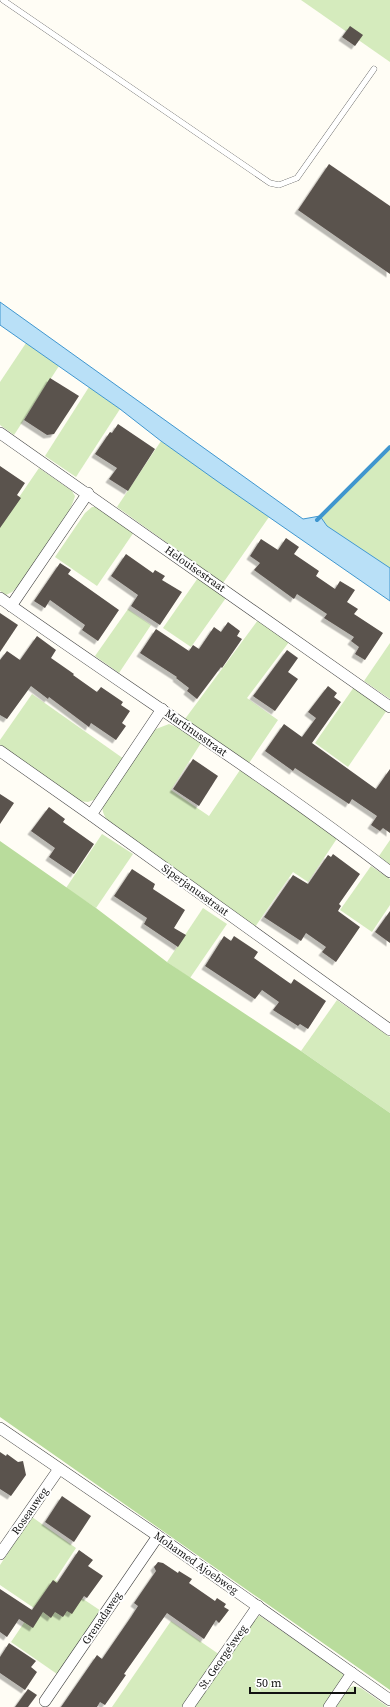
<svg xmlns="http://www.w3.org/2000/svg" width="390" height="1707" viewBox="0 0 390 1707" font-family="'Source Serif 4',serif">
	<defs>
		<filter id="shadow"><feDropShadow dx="-3.5" dy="3.5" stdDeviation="0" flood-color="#0004"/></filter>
	</defs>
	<rect width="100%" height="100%" fill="#fffdf5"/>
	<g fill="#d5ebbd">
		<polygon points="301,0 390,0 390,62"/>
		<polygon points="26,343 59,366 14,435 0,425 0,382"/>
		<polygon points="89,387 120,409 76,477 45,456"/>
		<polygon points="161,441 269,517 223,583 117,507"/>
		<polygon points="390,447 390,568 327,526 320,516"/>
		<path d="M39,468L72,491L75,496C68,522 35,563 18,586L12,592L6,595L0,591V525Z"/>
		<polygon points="92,507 97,507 134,532 97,586 55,557 85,513"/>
		<polygon points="200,575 228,595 191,647 163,628"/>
		<polygon points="128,609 151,625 119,673 95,656"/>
		<polygon points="258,620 289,642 247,698 278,720 247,766 182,723"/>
		<polygon points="390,643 390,699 364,681"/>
		<polygon points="354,687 387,710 348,767 315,743"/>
		<polygon points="32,694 124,759 96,799 88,802 79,801 0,745 0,740"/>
		<path d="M169,724L176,727L201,743L171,790L209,816L240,770L338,837L308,882L293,872L255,927L110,824C105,817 101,812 103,803L149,736L156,729Z"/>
		<polygon points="102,834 133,854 96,908 66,888"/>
		<polygon points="390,840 390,865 379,856"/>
		<polygon points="371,866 390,879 390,905 372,932 340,910"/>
		<polygon points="203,908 227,924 190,978 167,962"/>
		<polygon points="337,1000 390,1037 390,1113 301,1051"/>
		<polygon points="32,1517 76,1548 55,1580 101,1611 57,1674 11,1642 34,1608 0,1585 0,1565"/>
		<polygon points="260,1616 343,1673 343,1678 323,1707 192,1707 254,1617"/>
		<polygon points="171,1621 220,1655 184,1707 112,1707"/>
		<polygon points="354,1686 361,1688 388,1707 336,1707 349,1688"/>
	</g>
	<polygon fill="#b9dc9c" points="0,841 96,908 167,962 301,1051 390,1113 390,1690 0,1417"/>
	<polygon fill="#b9e0f7" stroke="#3f96cf" points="0,302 303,519 320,516 327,526 390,568 390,601 217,481 161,441 120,409 0,325"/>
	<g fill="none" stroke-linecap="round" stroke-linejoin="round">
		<polyline stroke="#3f96cf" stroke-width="4" points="317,520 390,447"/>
	</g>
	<g fill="#5a524d" filter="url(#shadow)">
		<polygon points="350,26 363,35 355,46 342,37"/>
		<polygon points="329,164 390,206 390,274 298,210"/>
		<polygon points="50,378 79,396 54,434 47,435 24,420"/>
		<polygon points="118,424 155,449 128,491 109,479 117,468 95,454 110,432 112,433"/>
		<polygon points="0,466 25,483 17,495 21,498 0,528"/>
		<polygon points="286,538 299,547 294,554 319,571 316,576 335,589 340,581 355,590 347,602 358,609 354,614 383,633 365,660 355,654 359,647 351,641 354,637 324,618 327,614 297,594 294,599 254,570 260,563 250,556 261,539 278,550"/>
		<polygon points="126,554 153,573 155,570 165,576 162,580 182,592 160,625 131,606 138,595 111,576"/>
		<polygon points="60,563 71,570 68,574 119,610 98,641 82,630 85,625 50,600 45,608 34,601"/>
		<polygon points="0,613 18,625 0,652"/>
		<polygon points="228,622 240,631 237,636 242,639 222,668 221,667 197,699 187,691 189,688 176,678 177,677 140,653 156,629 189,651 193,645 199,649 214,627 221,632"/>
		<polygon points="37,636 56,650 51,658 74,674 73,675 97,692 101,687 123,702 121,705 130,711 122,723 126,726 116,740 91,723 89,727 49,697 48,699 31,686 7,719 0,715 0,660 7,651 20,660"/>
		<polygon points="287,650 298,658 288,672 298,679 275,711 253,696"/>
		<polygon points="328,686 337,693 334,697 341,702 312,743 376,789 390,769 390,833 383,828 380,831 371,825 377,816 352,799 349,804 295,768 293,771 265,751 284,724 302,737 316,718 308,712"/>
		<polygon points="193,759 218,776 199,806 173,789"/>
		<polygon points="0,794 14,803 0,824"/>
		<polygon points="49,807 65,819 63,822 94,844 74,874 49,857 55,848 31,831"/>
		<polygon points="333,854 360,874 339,904 341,906 338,911 360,927 336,962 322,952 326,947 306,933 301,941 264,917 293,875 308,884 328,855 331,857"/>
		<polygon points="132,869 155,884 153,889 185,910 174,928 186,935 178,947 144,924 147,918 114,896"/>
		<polygon points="390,911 390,943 375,932"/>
		<polygon points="224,936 231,941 234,936 258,952 254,958 291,984 294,979 326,1001 308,1029 300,1024 298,1026 273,1010 279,1002 262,990 255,999 205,966"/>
		<polygon points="0,1452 6,1456 7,1454 18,1462 23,1461 26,1475 11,1496 0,1489"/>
		<polygon points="62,1496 91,1516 74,1542 45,1522"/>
		<polygon points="79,1550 93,1560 88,1566 103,1576 87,1598 84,1596 72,1614 67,1611 63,1617 55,1612 51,1618 43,1612 33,1628 19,1619 7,1637 0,1632 0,1589 32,1610 53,1580 57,1583"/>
		<polygon points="158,1562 163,1563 178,1573 179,1571 192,1579 189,1583 215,1601 217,1598 226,1604 224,1607 229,1610 219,1623 216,1620 204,1639 167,1613 124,1674 126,1675 105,1705 100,1702 97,1707 61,1707 97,1655 102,1659 131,1617 138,1606 134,1603 156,1571 154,1567"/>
		<polygon points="9,1643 36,1661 31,1667 37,1672 25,1690 0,1673 0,1657"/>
		<polygon points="28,1689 37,1695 28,1707 15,1707"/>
	</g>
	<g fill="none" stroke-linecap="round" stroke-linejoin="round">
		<defs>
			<polyline id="service" points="3,0 270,183 279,185 297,178 374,69"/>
			<g id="minor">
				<polyline points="0,433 390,707"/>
				<path d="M0,598C129,690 264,775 390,872"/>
				<polyline points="11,606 88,493"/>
				<polyline points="0,751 91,815 390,1030"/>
				<polyline points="91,815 162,709"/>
				<polyline points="0,1428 158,1536 390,1700"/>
				<polyline points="0,1554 59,1469"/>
				<polyline points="45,1701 158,1536"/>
				<polyline points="188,1707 258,1606"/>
				<polyline points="329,1707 352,1673"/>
			</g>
		</defs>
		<use href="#service" stroke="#444" stroke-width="6"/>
		<use href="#minor" stroke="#444" stroke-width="12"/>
		<use href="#service" stroke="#fff" stroke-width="5.5"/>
		<use href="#minor" stroke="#fff" stroke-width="11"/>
	</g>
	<g text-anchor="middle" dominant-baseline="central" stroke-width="4" stroke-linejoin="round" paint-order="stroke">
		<g font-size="11" fill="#111" stroke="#fff">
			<text transform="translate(195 569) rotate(35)">Helouisestraat</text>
			<text transform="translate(196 733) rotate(35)">Martinusstraat</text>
			<text transform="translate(195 890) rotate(36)">Siperjanusstraat</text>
			<text transform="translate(30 1511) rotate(-55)">Roseauweg</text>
			<text transform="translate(196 1563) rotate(35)">Mohamed Ajoebweg</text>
			<text transform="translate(102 1618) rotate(-56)">Grenadaweg</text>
			<text transform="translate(223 1657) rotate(-55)">St. George'sweg</text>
		</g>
	</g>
	<path d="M250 1687v6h105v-6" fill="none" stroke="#111111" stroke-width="2"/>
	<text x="256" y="1687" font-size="12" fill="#111111" stroke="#ffffff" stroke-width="3" paint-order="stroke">50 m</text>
</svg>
